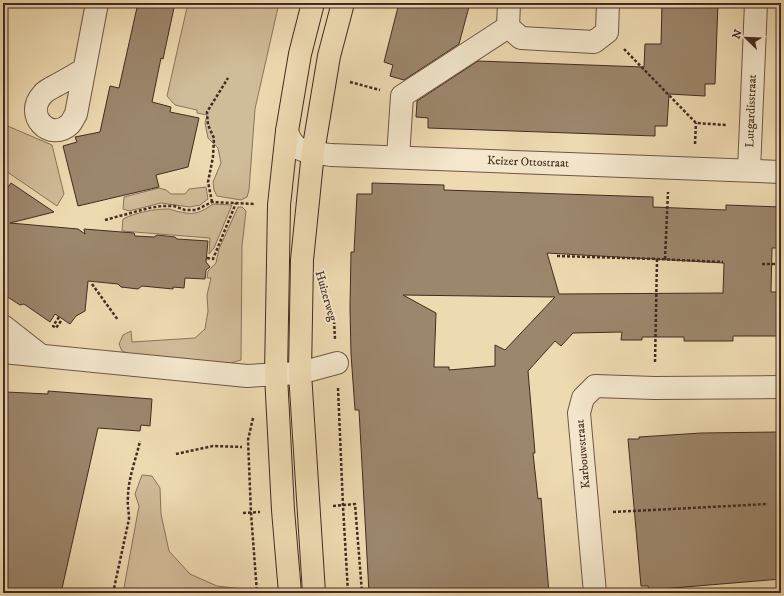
<svg xmlns="http://www.w3.org/2000/svg" width="784" height="596" viewBox="0 0 784 596" font-family="'IM FELL DW Pica',serif">
	<rect width="100%" height="100%" fill="#eedab1"/>
	<filter id="stains"><feTurbulence type="fractalNoise" baseFrequency=".005" numOctaves="4"/><feColorMatrix values="0 0 0 0 .2 0 0 0 0 .09 0 0 0 0 .02 0 0 0 .5 -.17"/></filter>
	<radialGradient id="worn" r=".72"><stop offset=".6" stop-color="#630" stop-opacity="0"/><stop offset="1" stop-color="#630" stop-opacity=".3"/></radialGradient>
	<g fill="#d1bc99" stroke="#8a735d">
		<polygon points="188,3 279,3 255,109 249,190 247,197 241,200 217,196 214,190 213,182 221,163 218,148 208,138 205,123 207,115 197,113 197,110 175,105 167,96"/>
		<polygon points="3,124 52,145 64,194 57,206 3,169"/>
		<polygon points="206,187 208,199 200,205 190,207 161,203 129,211 123,209 124,197 159,188 166,190 171,194 185,194 189,189"/>
		<path d="M213,204L232,205L214,248L209,254L210,238L122,231L123,219C137,212 154,209 169,209C174,210 177,212 181,212C195,216 203,211 213,204Z"/>
		<polygon points="238,207 242,207 246,211 242,246 241,360 227,364 138,357 122,351 119,344 123,335 131,331 132,342 195,338 205,329 208,311 207,295 211,278 207,278 208,271 216,263 219,249"/>
		<polygon points="142,475 152,476 160,488 161,514 169,551 190,574 217,586 243,589 243,593 123,593 139,506 135,494"/>
	</g>
	<g fill="#9c866c" stroke="#432a21" fill-rule="evenodd">
		<polygon points="138,3 175,3 163,59 161,58 152,102 171,107 170,112 199,118 188,167 156,175 159,187 78,206 63,146 77,142 75,137 100,132 110,86 119,88"/>
		<polygon points="399,3 470,3 459,44 404,80 390,76 393,65 384,62"/>
		<polygon points="662,3 718,3 715,84 705,84 705,96 669,94 667,126 655,126 655,136 428,128 428,118 416,117 417,101 478,61 644,67 645,44 661,44"/>
		<polygon points="11,183 54,212 10,223 78,229 85,234 84,229 134,233 135,236 154,237 157,235 175,237 177,239 208,241 206,262 210,267 206,270 205,279 185,278 184,288 173,287 173,289 142,286 138,289 121,287 118,284 88,281 85,311 76,316 70,324 55,314 50,322 24,304 20,305 3,294 3,194"/>
		<path d="M372,183L444,185V190L653,197V207L726,210V205L781,207V248H772L771,292H781V336H733V341H684V337H642V340H621L622,332L573,333L561,346L555,341L528,371L535,453H533L538,499L541,498L549,593H369L359,410H355L351,354L350,308L351,252H354L357,194H372ZM547,253L724,263L723,293L559,294ZM403,295L474,296L555,297L505,350L495,345V366L449,370V367H434L436,313Z"/>
		<polygon points="48,391 152,399 150,426 141,425 140,431 98,428 61,593 3,593 3,428 6,392 48,394"/>
		<polygon points="778,432 778,436 781,436 781,579 649,590 648,586 641,586 628,439 639,439 639,437 701,433"/>
	</g>
	<g fill="none" stroke-linecap="round" stroke-linejoin="round">
		<defs>
			<g id="minor">
				<polyline points="509,3 508,27 521,38 594,42 607,32 608,3"/>
				<path d="M83,70C73,76 63,82 53,87C50,89 45,91 43,94C23,115 50,143 70,124C72,122 74,117 76,114L97,3"/>
				<path d="M287,131C293,154 311,152 331,155L781,172"/>
				<polyline points="398,157 402,96 508,27"/>
				<polyline points="749,170 756,3"/>
				<polyline points="3,326 40,355"/>
				<polyline points="3,352 247,376 300,373 337,363"/>
				<polyline points="595,593 579,413 583,398 595,386 655,388 781,387"/>
			</g>
			<g id="major">
				<polyline points="290,593 283,510 276,375 279,205 287,131 300,54 313,3"/>
				<polyline points="314,593 300,373 302,260 313,152 329,56 343,3"/>
			</g>
		</defs>
		<use href="#minor" stroke="#6e5645" stroke-width="24"/>
		<use href="#major" stroke="#432a21" stroke-width="24"/>
		<g stroke="#432a21" stroke-width="2.5" stroke-dasharray="3 2" stroke-linecap="butt">
			<polyline points="624,49 696,123 726,125"/>
			<polyline points="350,82 380,90"/>
			<polyline points="695,144 696,123"/>
			<polyline points="212,202 208,182 213,157 214,138 208,125 207,112 228,78"/>
			<polyline points="105,220 149,208 162,206 174,206 185,210 196,210 212,202 255,204"/>
			<polyline points="557,256 657,259 655,363"/>
			<polyline points="207,258 213,259 236,203"/>
			<polyline points="657,259 723,262"/>
			<polyline points="665,259 668,192"/>
			<polyline points="762,264 781,264"/>
			<polyline points="92,284 118,320"/>
			<polyline points="327,297 334,320 335,339"/>
			<polyline points="59,317 53,326 56,328 61,321"/>
			<polyline points="338,388 343,506 348,593"/>
			<polyline points="253,418 248,440 251,513 257,593"/>
			<polyline points="176,454 213,446 242,447"/>
			<polyline points="333,506 355,504 362,593"/>
			<polyline points="613,512 768,504"/>
			<polyline points="243,513 260,512"/>
			<path d="M113,593L129,519C129,511 127,505 128,497C128,479 136,459 140,441"/>
		</g>
		<use href="#minor" stroke="#f4e7cc" stroke-width="22"/>
		<use href="#major" stroke="#eedab1" stroke-width="22"/>
	</g>
	<g text-anchor="middle" dominant-baseline="central" stroke-width="4" stroke-linejoin="round" paint-order="stroke">
		<g font-size="12" fill="#432a21" stroke="#f4e7cc">
			<text transform="translate(751 111) rotate(-88)">Lutgardisstraat</text>
			<text transform="translate(528 162) rotate(2)">Keizer Ottostraat</text>
			<text transform="translate(326 296) rotate(74)">Huizerweg</text>
			<text transform="translate(583 454) rotate(-95)">Karbouwstraat</text>
		</g>
	</g>
	<rect width="784" height="596" fill="none" stroke="#eedab1" stroke-width="16"/>
	<rect x="4" y="4" width="776" height="588" fill="none" stroke="#432a21" stroke-width="2"/>
	<rect x="8" y="8" width="768" height="580" fill="none" stroke="#432a21"/>
	<g transform="translate(746 38) rotate(293)" stroke="#f4e7cc" stroke-width="3" paint-order="stroke">
	<path d="M0-3L7 15L0 10L-7 15Z" fill="#432a21"/>
	<text y="-6" font-size="11" font-weight="bold" text-anchor="middle" fill="#432a21">N</text>
	</g>
	<rect width="100%" height="100%" filter="url(#stains)"/>
	<rect width="100%" height="100%" fill="url(#worn)"/>
</svg>
